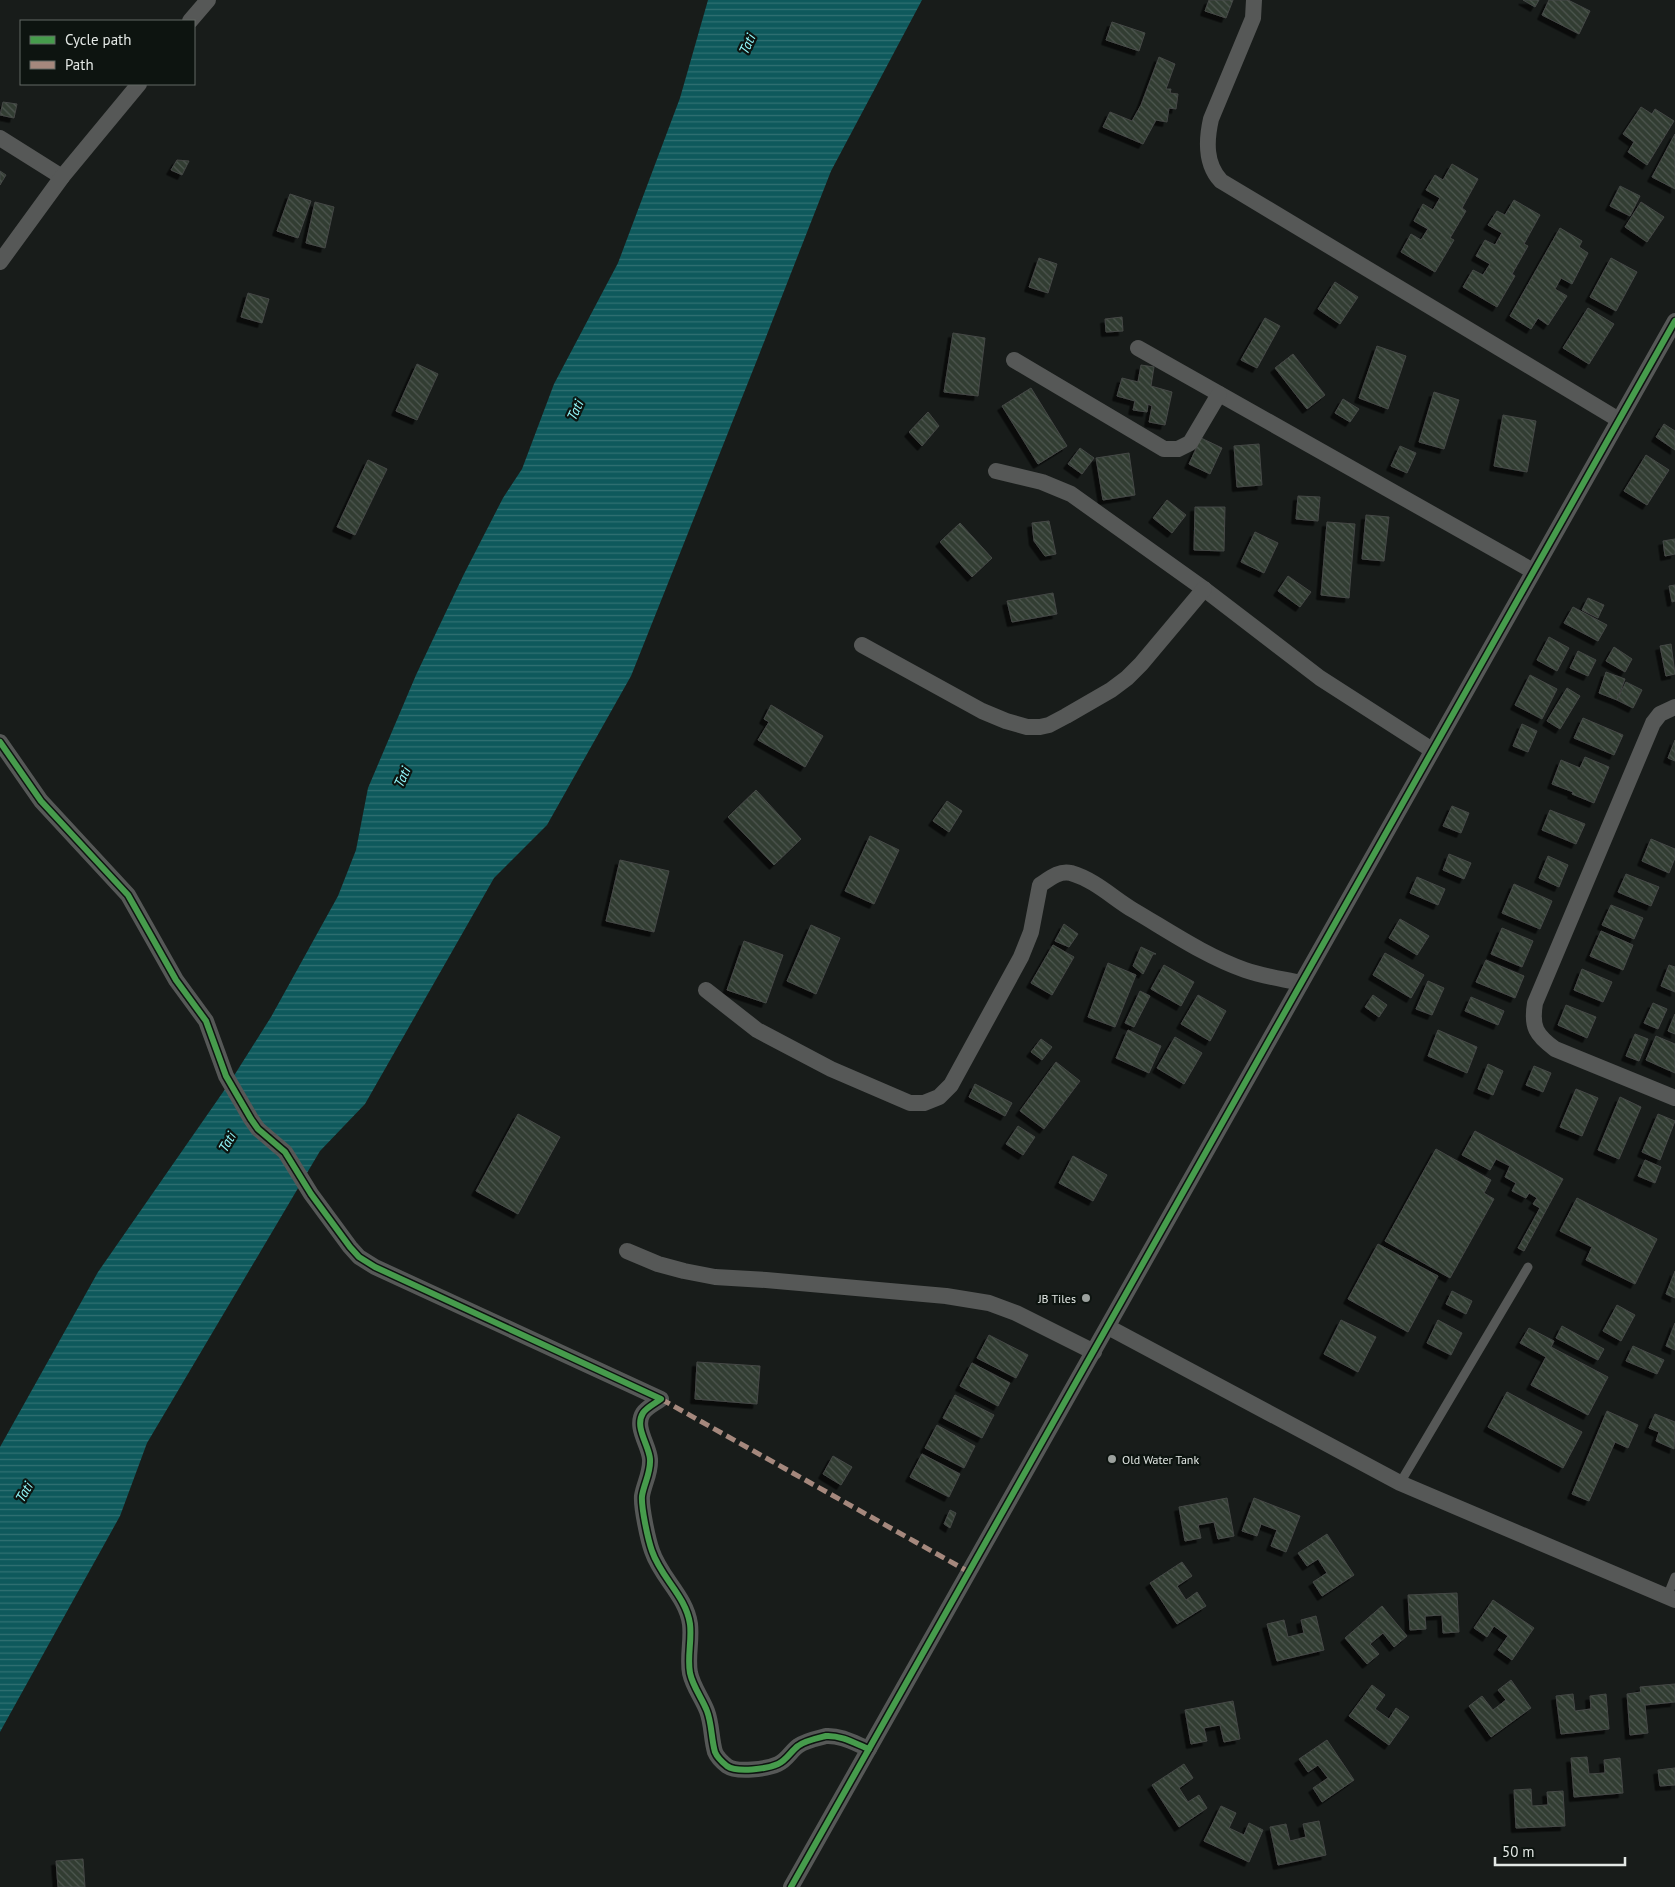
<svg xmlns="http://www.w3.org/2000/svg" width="1675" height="1887" viewBox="0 0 1675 1887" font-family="'PT Sans',sans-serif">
	<defs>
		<pattern id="water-rules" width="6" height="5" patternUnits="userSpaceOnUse" patternTransform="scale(1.25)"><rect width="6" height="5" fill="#0e595c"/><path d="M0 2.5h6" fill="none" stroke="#317173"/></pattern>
		<pattern id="building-back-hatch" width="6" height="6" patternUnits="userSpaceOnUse" patternTransform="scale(1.25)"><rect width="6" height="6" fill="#313c32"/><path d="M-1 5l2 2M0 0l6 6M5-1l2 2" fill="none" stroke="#4f5850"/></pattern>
		<filter id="shadow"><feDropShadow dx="-4.5" dy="4.5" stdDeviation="0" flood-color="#0009"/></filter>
	</defs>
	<rect width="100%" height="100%" fill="#181c1a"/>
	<polygon fill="url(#water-rules)" points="708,0 922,0 831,171 757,360 631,676 547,825 494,878 365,1104 320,1151 147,1443 120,1516 0,1732 0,1447 98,1272 230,1082 271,1017 338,896 356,850 368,788 416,675 464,574 503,498 522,469 554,384 618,263 680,98"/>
	<g fill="url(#building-back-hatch)" stroke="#454846" filter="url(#shadow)">
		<polygon points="1209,0 1233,0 1226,18 1205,11"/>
		<polygon points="1523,0 1539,0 1535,7"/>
		<polygon points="1549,0 1568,0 1590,11 1579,34 1542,15"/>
		<polygon points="1112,22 1145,33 1139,51 1106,40"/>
		<polygon points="1159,57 1175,64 1166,89 1171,89 1170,93 1178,94 1176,109 1169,108 1167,122 1156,120 1143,144 1103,127 1110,112 1132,121 1141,105"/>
		<polygon points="3,102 17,104 14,118 0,115"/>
		<polygon points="1641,107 1652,114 1655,109 1674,121 1647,165 1628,152 1634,142 1623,134"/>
		<polygon points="1675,134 1675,189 1652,177"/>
		<polygon points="177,160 189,161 182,175 171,170"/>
		<polygon points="1452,164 1478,179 1462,208 1466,211 1450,238 1454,240 1435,272 1401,252 1411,234 1421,240 1428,229 1414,221 1423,204 1433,210 1440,198 1426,190 1435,175 1443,180"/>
		<polygon points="0,171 6,175 0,185"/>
		<polygon points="1620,186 1640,196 1630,216 1610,206"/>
		<polygon points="290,194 311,201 298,238 277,231"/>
		<polygon points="1514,200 1540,215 1524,244 1528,246 1512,274 1515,276 1497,307 1463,287 1473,270 1483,275 1490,264 1476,256 1485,240 1495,245 1502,233 1488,225 1497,211 1505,215"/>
		<polygon points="315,202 334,207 325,248 306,243"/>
		<polygon points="1641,202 1664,217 1647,242 1625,227"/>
		<polygon points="1560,228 1582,241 1579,247 1588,253 1572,284 1561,278 1555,289 1567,296 1548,325 1538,318 1531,329 1510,316"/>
		<polygon points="1039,258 1057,264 1048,293 1029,287"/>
		<polygon points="1611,258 1637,272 1616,311 1590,297"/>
		<polygon points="1335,282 1358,297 1340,324 1318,309"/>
		<polygon points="248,293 269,299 262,323 241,317"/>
		<polygon points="1588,308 1614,324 1589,364 1563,348"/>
		<polygon points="1122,317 1123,331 1106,332 1105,319"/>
		<polygon points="1265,318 1280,326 1257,368 1241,360"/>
		<polygon points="953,333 985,338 978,396 944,392"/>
		<polygon points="1377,346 1406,356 1388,409 1359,398"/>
		<polygon points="1293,354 1325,395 1307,409 1275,368"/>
		<polygon points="417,364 438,374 417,420 396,411"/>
		<polygon points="1141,365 1154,367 1151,386 1172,392 1165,425 1149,422 1152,406 1148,404 1147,412 1133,410 1135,401 1117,396 1122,378 1138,382"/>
		<polygon points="1031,388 1067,446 1038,464 1002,406"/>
		<polygon points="1434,392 1459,400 1444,449 1419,442"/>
		<polygon points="1343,399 1359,409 1350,422 1335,413"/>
		<polygon points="928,412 939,426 922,446 909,432"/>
		<polygon points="1503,415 1536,421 1527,472 1494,466"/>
		<polygon points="1664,424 1675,431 1675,450 1656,437"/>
		<polygon points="1201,438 1222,448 1210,474 1189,464"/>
		<polygon points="1259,444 1262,485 1237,487 1234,446"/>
		<polygon points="1400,446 1416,453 1407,473 1391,466"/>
		<polygon points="1080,448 1094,458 1082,474 1068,464"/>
		<polygon points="1129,453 1135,495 1103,500 1096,458"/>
		<polygon points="1646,455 1669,470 1647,505 1624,491"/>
		<polygon points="368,460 387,469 355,535 337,527"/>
		<polygon points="1298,496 1320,497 1318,521 1296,519"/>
		<polygon points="1167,500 1186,515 1172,533 1153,518"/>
		<polygon points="1195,507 1225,507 1224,551 1194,550"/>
		<polygon points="1366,515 1389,517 1384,561 1362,559"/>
		<polygon points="1049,521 1056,554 1045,556 1034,541 1032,523"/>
		<polygon points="1327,522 1355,524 1349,598 1321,595"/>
		<polygon points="960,523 992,558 972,577 940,542"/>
		<polygon points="1255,532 1278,543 1264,573 1241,562"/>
		<polygon points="1675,539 1675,554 1665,556 1663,541"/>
		<polygon points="1288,576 1311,592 1300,607 1278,591"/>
		<polygon points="1675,585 1675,601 1672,602 1669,586"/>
		<polygon points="1053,593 1057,614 1012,622 1007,601"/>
		<polygon points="1588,598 1604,605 1598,618 1582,610"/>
		<polygon points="1573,607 1607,625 1598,641 1564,623"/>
		<polygon points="1549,637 1569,648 1557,671 1537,660"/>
		<polygon points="1671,644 1675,674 1666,676 1660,646"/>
		<polygon points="1614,647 1632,659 1625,672 1606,661"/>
		<polygon points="1578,651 1596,660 1588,676 1570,668"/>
		<polygon points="1606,672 1625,679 1617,700 1599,693"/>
		<polygon points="1530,675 1557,689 1542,719 1515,705"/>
		<polygon points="1626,682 1642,690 1633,708 1617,700"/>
		<polygon points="1567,688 1580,696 1560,729 1547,721"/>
		<polygon points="771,705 823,736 805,767 758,740 769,722 764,719"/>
		<polygon points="1583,718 1623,735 1614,755 1574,738"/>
		<polygon points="1522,724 1537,731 1528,752 1513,746"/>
		<polygon points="1675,740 1675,761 1668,758"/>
		<polygon points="1585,757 1609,767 1594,803 1572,794 1573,792 1552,784 1561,760 1580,768"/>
		<polygon points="756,790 801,839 774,865 728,817"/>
		<polygon points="947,801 962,811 949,832 933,821"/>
		<polygon points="1452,806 1469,813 1461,833 1443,826"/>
		<polygon points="1550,810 1585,824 1576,844 1542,830"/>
		<polygon points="870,836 899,850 874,904 845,891"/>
		<polygon points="1651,839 1675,849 1675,858 1669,873 1642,861"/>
		<polygon points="1449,854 1471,863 1464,879 1443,870"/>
		<polygon points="1548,856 1568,865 1559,887 1539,878"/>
		<polygon points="620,860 669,871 654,932 606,921"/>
		<polygon points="1626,874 1659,887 1651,906 1618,892"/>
		<polygon points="1417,877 1445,889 1438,905 1410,893"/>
		<polygon points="1514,884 1552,901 1540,929 1502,913"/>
		<polygon points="1611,905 1643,918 1634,939 1602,925"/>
		<polygon points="1400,919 1429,936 1417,955 1389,938"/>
		<polygon points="1064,924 1078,934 1069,947 1055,941"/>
		<polygon points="811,925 840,938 816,994 787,981"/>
		<polygon points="1502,928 1533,941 1522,967 1491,954"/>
		<polygon points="1601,931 1633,945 1623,970 1590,956"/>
		<polygon points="744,941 783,955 766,1003 727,990"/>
		<polygon points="1053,945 1074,957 1052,995 1031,983"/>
		<polygon points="1141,947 1156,954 1153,954 1143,974 1133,966"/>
		<polygon points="1385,953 1424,975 1411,998 1373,975"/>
		<polygon points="1486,960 1524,976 1515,998 1476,982"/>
		<polygon points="1108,963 1136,975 1115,1027 1088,1017"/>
		<polygon points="1164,965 1194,982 1181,1006 1151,989"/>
		<polygon points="1669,965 1675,967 1675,992 1661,986"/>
		<polygon points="1582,969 1612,982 1603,1002 1574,990"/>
		<polygon points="1428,981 1444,988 1432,1015 1416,1009"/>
		<polygon points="1140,991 1150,996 1134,1027 1125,1023"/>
		<polygon points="1198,995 1226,1011 1210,1041 1181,1024"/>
		<polygon points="1373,995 1387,1005 1379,1017 1365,1007"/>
		<polygon points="1471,997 1504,1011 1498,1025 1465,1011"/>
		<polygon points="1653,1003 1667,1009 1658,1029 1644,1023"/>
		<polygon points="1566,1005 1596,1017 1587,1038 1558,1025"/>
		<polygon points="1675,1014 1675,1034 1668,1031"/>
		<polygon points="1128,1030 1161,1046 1149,1073 1116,1058"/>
		<polygon points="1438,1030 1477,1047 1467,1073 1428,1056"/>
		<polygon points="1635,1034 1648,1039 1639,1061 1626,1056"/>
		<polygon points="1656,1036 1675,1044 1675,1073 1646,1060"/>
		<polygon points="1175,1037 1202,1053 1184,1084 1157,1068"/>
		<polygon points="1041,1039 1052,1047 1042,1060 1031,1052"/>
		<polygon points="1056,1062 1080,1081 1044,1129 1020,1111"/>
		<polygon points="1488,1064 1503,1071 1493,1095 1478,1089"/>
		<polygon points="1534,1066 1551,1073 1543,1092 1526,1085"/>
		<polygon points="975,1084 1012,1103 1005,1116 969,1097"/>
		<polygon points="1576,1089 1598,1098 1582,1136 1560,1127"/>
		<polygon points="1620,1097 1641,1107 1619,1159 1598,1150"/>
		<polygon points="518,1114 560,1137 518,1214 476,1191"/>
		<polygon points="1658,1114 1675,1121 1660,1160 1642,1152"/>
		<polygon points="1018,1126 1035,1137 1023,1155 1006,1144"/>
		<polygon points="1475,1131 1563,1179 1524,1251 1518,1248 1540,1208 1533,1204 1537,1198 1529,1193 1526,1198 1512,1191 1516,1183 1505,1177 1510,1166 1496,1159 1490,1170 1462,1155"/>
		<polygon points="1436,1149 1491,1180 1484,1193 1494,1199 1450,1278 1385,1241"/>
		<polygon points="1073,1156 1107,1175 1093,1201 1059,1183"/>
		<polygon points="1645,1160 1661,1167 1655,1183 1638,1176"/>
		<polygon points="1577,1198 1657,1239 1635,1284 1586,1260 1592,1247 1560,1231"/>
		<polygon points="1378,1244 1438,1276 1408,1332 1348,1299"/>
		<polygon points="1675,1271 1675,1298 1666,1294"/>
		<polygon points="1452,1291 1472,1301 1466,1314 1446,1304"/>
		<polygon points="1617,1305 1635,1315 1621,1341 1603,1331"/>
		<polygon points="1341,1320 1376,1337 1358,1372 1324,1354"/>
		<polygon points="1438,1320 1462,1333 1451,1355 1427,1343"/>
		<polygon points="1675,1323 1675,1350 1666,1346"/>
		<polygon points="1562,1326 1604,1349 1598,1360 1556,1338"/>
		<polygon points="1529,1328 1554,1341 1551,1347 1608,1377 1588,1415 1531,1385 1546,1357 1520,1343"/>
		<polygon points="989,1335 1028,1355 1016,1378 977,1358"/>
		<polygon points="1633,1346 1664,1360 1657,1374 1626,1361"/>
		<polygon points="697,1362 760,1366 757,1404 695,1399"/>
		<polygon points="972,1363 1010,1383 998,1406 960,1386"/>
		<polygon points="1507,1392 1582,1432 1563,1468 1488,1427"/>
		<polygon points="955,1395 994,1415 982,1438 943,1418"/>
		<polygon points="1607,1411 1638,1425 1628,1448 1615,1442 1589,1501 1572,1494"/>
		<polygon points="1655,1414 1675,1422 1674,1449 1656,1441 1659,1432 1649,1428"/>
		<polygon points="937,1425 975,1446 964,1468 925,1448"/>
		<polygon points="922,1454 960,1474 949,1497 910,1477"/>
		<polygon points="833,1456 852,1467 841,1485 823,1474"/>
		<polygon points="1227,1498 1234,1536 1218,1539 1214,1522 1198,1525 1201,1538 1185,1541 1179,1507"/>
		<polygon points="1254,1498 1300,1516 1286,1552 1271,1546 1277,1530 1261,1524 1257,1536 1242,1531"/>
		<polygon points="950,1510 956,1513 950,1528 944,1524"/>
		<polygon points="1327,1534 1354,1575 1322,1596 1313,1582 1327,1573 1318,1559 1307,1566 1298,1553"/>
		<polygon points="1182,1562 1192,1576 1177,1586 1186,1600 1197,1592 1206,1606 1177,1624 1150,1583"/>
		<polygon points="1457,1593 1459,1632 1443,1633 1442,1615 1425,1616 1426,1629 1410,1630 1408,1595"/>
		<polygon points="1493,1600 1534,1628 1512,1660 1498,1650 1508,1636 1494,1626 1487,1637 1474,1628"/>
		<polygon points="1382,1606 1407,1636 1394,1647 1383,1633 1370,1644 1379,1654 1367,1664 1345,1638"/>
		<polygon points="1316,1616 1324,1650 1277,1661 1267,1624 1284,1620 1288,1637 1304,1633 1301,1620"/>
		<polygon points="1511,1680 1531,1708 1491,1737 1469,1706 1482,1696 1493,1710 1506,1700 1498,1690"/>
		<polygon points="1675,1684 1675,1702 1645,1705 1648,1733 1630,1735 1627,1694 1641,1692 1640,1687"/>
		<polygon points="1372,1685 1385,1695 1375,1709 1389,1719 1396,1708 1409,1717 1389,1745 1349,1716"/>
		<polygon points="1573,1694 1575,1711 1591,1709 1590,1696 1606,1694 1609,1729 1561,1734 1556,1696"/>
		<polygon points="1233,1701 1240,1739 1224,1742 1220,1725 1204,1728 1207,1741 1191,1744 1185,1710"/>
		<polygon points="1327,1740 1354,1780 1322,1802 1313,1788 1328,1778 1318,1765 1308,1772 1299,1759"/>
		<polygon points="1587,1757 1589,1774 1605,1773 1604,1760 1620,1758 1623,1793 1574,1797 1571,1758"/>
		<polygon points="1184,1764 1193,1778 1179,1788 1188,1802 1199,1795 1207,1808 1179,1827 1152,1785"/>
		<polygon points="1675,1768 1675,1785 1660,1786 1658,1770"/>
		<polygon points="1531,1789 1532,1806 1548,1805 1547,1792 1563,1791 1565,1826 1516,1828 1514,1790"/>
		<polygon points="1221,1806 1236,1813 1229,1828 1244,1835 1249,1823 1263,1830 1249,1862 1204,1841"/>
		<polygon points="1319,1821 1326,1855 1278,1865 1270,1827 1286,1824 1290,1841 1306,1837 1303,1824"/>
		<polygon points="83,1859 85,1887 58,1887 56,1861"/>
	</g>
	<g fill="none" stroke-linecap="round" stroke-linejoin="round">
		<g stroke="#565857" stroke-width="9">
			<polyline points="1400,1483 1528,1267"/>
			<polyline points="1667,1597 1675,1577"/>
		</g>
		<g stroke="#565857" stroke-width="16">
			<path d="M1254,0L1253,18L1211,119C1206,141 1205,164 1221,181L1619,420"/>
			<polyline points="190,21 208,0"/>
			<polyline points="0,138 62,177"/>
			<polyline points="0,262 62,177 139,84"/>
			<polyline points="1138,348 1533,571"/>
			<polyline points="1014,360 1164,449 1178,449 1190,443 1219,394"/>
			<polyline points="996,471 1042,482 1071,494 1204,589 1320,678 1432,750"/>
			<polyline points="862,645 982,711 1006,721 1027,727 1040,727 1049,725 1066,716 1111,690 1127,678 1141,664 1204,589"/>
			<path d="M1675,707L1660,714L1653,723L1535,1003C1531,1027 1536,1035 1555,1049L1675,1098"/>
			<path d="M0,742L41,801L128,895L176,980L206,1021L226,1076L251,1119L258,1129L285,1152L311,1194L350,1247L359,1257L375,1267L661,1399C656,1403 647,1407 643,1413C634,1427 649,1445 650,1459C651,1473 644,1483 642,1496C641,1507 648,1540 652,1551C661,1578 686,1596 690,1624C692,1641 687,1657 690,1673C693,1687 702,1698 707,1711C712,1724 711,1738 715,1752C717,1757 722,1762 727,1766C737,1773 767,1769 778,1764C787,1760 791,1751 798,1746C804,1741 818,1738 826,1736C841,1735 856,1744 869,1749"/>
			<path d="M706,990L757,1030L831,1069L910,1103H924L939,1097L951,1085L1021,957L1031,932L1040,885C1049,879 1059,870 1071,873C1095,880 1113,898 1133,910C1169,931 1205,956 1245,970C1262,976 1283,979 1301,983"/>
			<polyline points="627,1251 658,1264 684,1271 715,1277 766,1280 946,1296 989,1303 1016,1313 1094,1352"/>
			<polyline points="1108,1327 1400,1483 1675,1600"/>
			<polyline points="791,1887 1675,321"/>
		</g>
		<polyline stroke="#a5887d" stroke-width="5" stroke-dasharray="10 5" stroke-linecap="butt" points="661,1399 969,1572"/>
		<defs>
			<g id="cycleway">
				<path d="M0,742L41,801L128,895L176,980L206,1021L226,1076L251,1119L258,1129L285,1152L311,1194L350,1247L359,1257L375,1267L661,1399C656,1403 647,1407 643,1413C634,1427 649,1445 650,1459C651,1473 644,1483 642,1496C641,1507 648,1540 652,1551C661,1578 686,1596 690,1624C692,1641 687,1657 690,1673C693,1687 702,1698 707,1711C712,1724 711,1738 715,1752C717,1757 722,1762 727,1766C737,1773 767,1769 778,1764C787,1760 791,1751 798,1746C804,1741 818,1738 826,1736C841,1735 856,1744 869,1749"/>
				<polyline points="791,1887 1675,321"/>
			</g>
		</defs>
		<use href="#cycleway" stroke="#0d1410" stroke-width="9"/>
		<use href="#cycleway" stroke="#469c4c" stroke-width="6"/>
	</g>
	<g fill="#9ca19e" stroke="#0d1410" stroke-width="2">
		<circle cx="1086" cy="1298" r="5"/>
		<circle cx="1112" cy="1459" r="5"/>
	</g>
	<g text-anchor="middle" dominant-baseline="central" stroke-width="4.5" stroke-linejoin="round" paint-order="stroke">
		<g font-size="12" fill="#e3e8e5" stroke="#0d1410" text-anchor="end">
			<text x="1076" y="1298">JB Tiles</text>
			<text x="1122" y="1459" text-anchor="start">Old Water Tank</text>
		</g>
		<g font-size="14" font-style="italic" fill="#92f8fb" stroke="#0d1410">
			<text transform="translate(747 44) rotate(-65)">Tati</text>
			<text transform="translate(575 410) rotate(-65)">Tati</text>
			<text transform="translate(402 777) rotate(-65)">Tati</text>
			<text transform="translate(227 1142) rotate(-60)">Tati</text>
			<text transform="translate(24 1492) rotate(-60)">Tati</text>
		</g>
	</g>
	<rect x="20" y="20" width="175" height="65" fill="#0d1410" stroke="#636965"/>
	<rect x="30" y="36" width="25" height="8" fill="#469c4c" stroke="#636965"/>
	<text x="65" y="45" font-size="15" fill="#e3e8e5">Cycle path</text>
	<rect x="30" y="61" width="25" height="8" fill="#a5887d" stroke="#636965"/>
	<text x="65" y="70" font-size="15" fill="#e3e8e5">Path</text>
	<path d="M1495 1857v8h130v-8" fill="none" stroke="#e3e8e5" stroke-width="2.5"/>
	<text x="1502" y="1857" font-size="15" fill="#e3e8e5" stroke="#0d1410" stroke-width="4" paint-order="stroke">50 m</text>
</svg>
